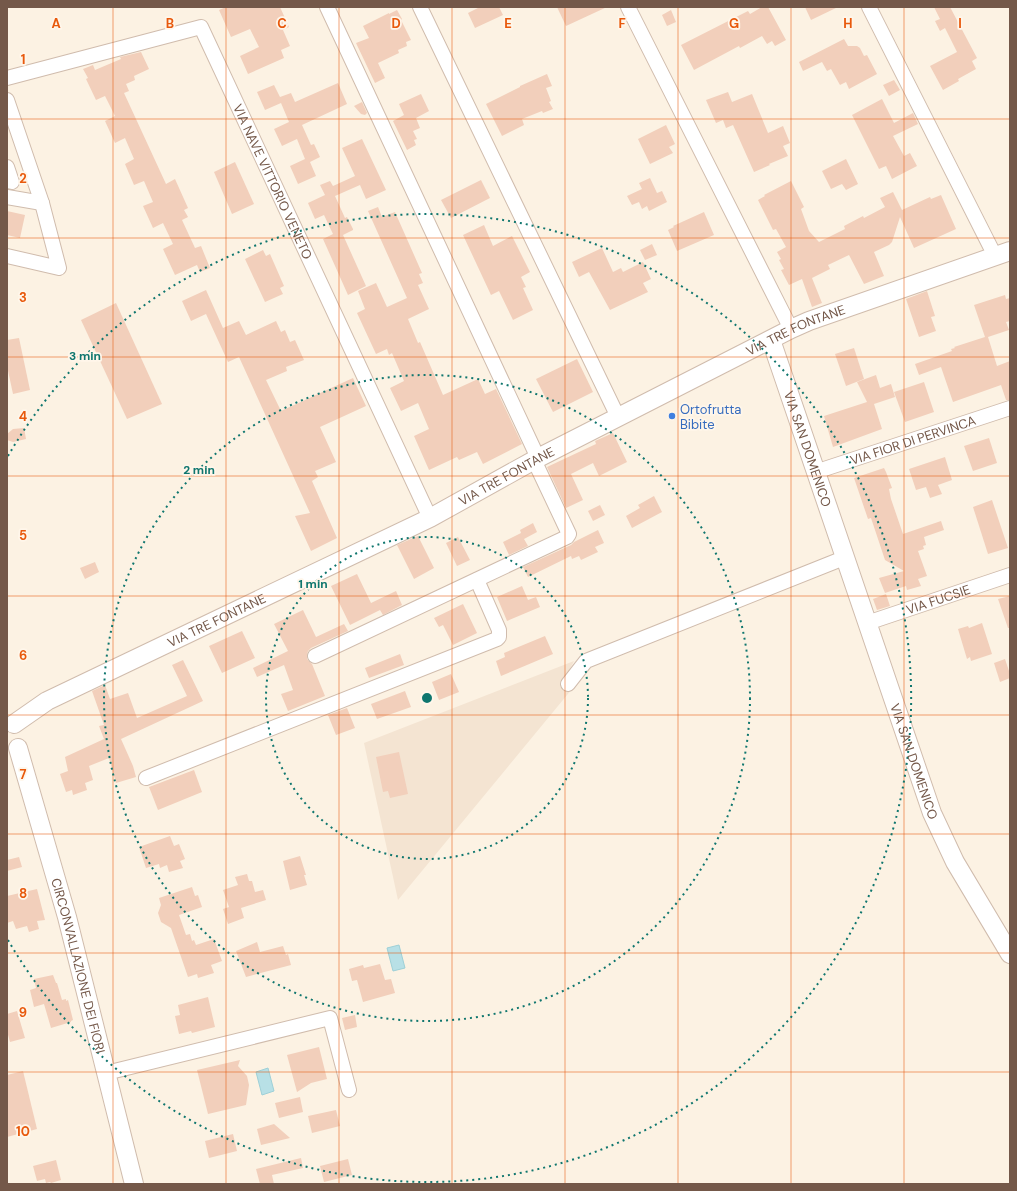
<svg xmlns="http://www.w3.org/2000/svg" width="1017" height="1191" viewBox="0 0 1017 1191" font-family="'DM Sans',sans-serif">
	<rect width="100%" height="100%" fill="#fcf2e3"/>
	<polygon fill="#f4e4d2" points="574,661 563,682 572,689 398,900 364,743"/>
	<g fill="#b8e0e6" stroke="#9ed0d7">
		<polygon points="399,945 405,968 393,971 387,948"/>
		<polygon points="268,1068 274,1091 262,1095 256,1072"/>
	</g>
	<g fill="#f2cfbb">
		<polygon points="226,7 280,7 289,27 283,30 290,46 281,50 284,58 248,74 240,56 259,47 250,29 231,37 219,10"/>
		<polygon points="480,7 499,7 503,15 475,28 468,13"/>
		<polygon points="557,7 607,7 566,26"/>
		<polygon points="762,7 768,7 786,40 775,46 772,41 767,44 762,36 740,48 739,46 694,70 681,45 748,11 750,14"/>
		<polygon points="805,7 838,7 811,20"/>
		<polygon points="934,7 950,7 977,58 972,61 976,69 958,79 959,81 943,90 930,66 957,52 945,28 940,31 935,21 940,19"/>
		<polygon points="397,10 402,19 401,20 411,40 406,42 407,46 398,50 399,53 378,63 385,78 375,83 356,43 369,38 363,26 389,13 389,14"/>
		<polygon points="671,10 676,22 667,26 662,15"/>
		<polygon points="844,39 848,46 857,46 860,48 864,56 867,55 877,74 849,89 846,82 840,85 831,69 827,71 822,62 803,71 799,62"/>
		<polygon points="141,52 149,69 134,76 135,80 126,84 129,91 124,93 166,184 175,179 188,208 184,210 188,217 182,220 195,248 201,246 210,268 200,272 197,265 175,275 163,249 173,244 163,223 153,228 143,206 153,202 144,181 134,185 125,164 134,159 125,138 115,143 105,121 115,116 105,96 96,100 86,79 88,78 83,69 93,65 95,70 121,59 120,57"/>
		<polygon points="547,74 552,86 546,88 551,101 549,102 553,109 543,113 542,111 522,119 524,125 502,136 486,104 520,87 520,86"/>
		<polygon points="894,80 900,90 889,96 883,85"/>
		<polygon points="338,83 347,104 302,125 311,145 314,144 320,157 310,162 316,176 298,184 290,166 305,159 297,139 282,146 274,129 289,122 281,103 265,110 257,92 274,85 280,97 291,93 295,102"/>
		<polygon points="728,92 732,102 752,94 768,133 783,126 790,143 783,146 788,156 769,164 770,165 754,172 733,125 726,128 723,120 716,123 706,100"/>
		<polygon points="421,94 429,111 416,118 420,128 413,131 417,139 414,140 416,145 407,150 393,121 404,115 399,104"/>
		<polygon points="882,99 894,123 913,113 918,124 893,136 904,156 910,153 917,166 892,179 886,166 879,169 852,115"/>
		<polygon points="362,102 367,113 365,115 361,114 354,106"/>
		<polygon points="666,125 675,144 669,147 673,153 650,164 638,139"/>
		<polygon points="362,139 386,190 366,199 360,185 335,196 345,218 347,217 353,229 353,230 343,235 366,286 348,295 323,239 333,234 324,215 315,219 308,203 325,195 320,185 330,181 333,186 355,176 342,148"/>
		<polygon points="846,159 858,184 846,190 842,184 831,189 822,171"/>
		<polygon points="235,162 254,204 232,214 214,172"/>
		<polygon points="650,178 657,193 662,191 667,202 649,211 647,206 642,209 639,202 632,205 627,196 642,189 639,183"/>
		<polygon points="481,180 490,198 451,218 441,200"/>
		<polygon points="791,181 804,207 801,209 809,231 819,242 845,229 844,226 863,216 864,218 885,207 880,198 893,192 902,210 930,197 931,199 941,195 956,229 914,248 900,217 892,242 889,245 874,252 884,276 864,284 849,255 828,265 830,269 812,278 822,303 812,307 802,279 789,285 781,270 784,269 779,260 781,259 777,252 786,247 776,229 773,230 758,200 765,196 764,195"/>
		<polygon points="378,207 382,217 395,212 422,273 419,274 423,283 418,285 429,309 408,319 418,343 420,342 443,395 478,379 485,394 496,389 522,444 483,464 477,452 459,460 457,457 429,470 414,436 429,429 418,403 401,411 390,388 404,381 392,353 389,355 387,349 376,354 357,313 365,309 358,291 376,283 387,307 407,298 368,211"/>
		<polygon points="7,211 25,215 20,238 7,235"/>
		<polygon points="704,212 714,235 677,251 668,230 674,227 673,226"/>
		<polygon points="484,225 493,246 512,236 530,272 521,277 526,287 523,288 533,310 513,320 499,291 491,295 463,235"/>
		<polygon points="652,244 657,255 645,260 640,250"/>
		<polygon points="602,248 613,272 621,268 623,272 643,262 651,279 643,283 648,292 610,310 589,272 579,277 572,262"/>
		<polygon points="263,250 266,256 270,254 284,286 280,288 283,294 265,302 245,259"/>
		<polygon points="206,290 223,328 239,321 246,335 276,321 281,332 285,330 290,342 295,340 304,360 286,367 287,371 266,380 281,411 353,378 366,406 320,427 336,462 315,471 318,477 312,481 337,538 311,551 295,516 310,513 239,357 228,362 206,314 191,321 182,301"/>
		<polygon points="927,291 935,316 931,317 936,331 919,337 906,299"/>
		<polygon points="1005,295 1006,299 1010,298 1010,321 1006,322 1009,330 988,337 997,366 1010,361 1010,400 1006,400 1001,385 953,402 941,367 919,375 915,364 952,351 951,349 955,348 954,347 985,337 974,305"/>
		<polygon points="116,303 162,404 127,419 81,320"/>
		<polygon points="19,338 30,390 13,394 7,366 7,340"/>
		<polygon points="854,348 864,379 846,386 835,354"/>
		<polygon points="577,359 593,392 553,412 536,379"/>
		<polygon points="876,375 880,388 891,384 895,397 874,404 882,429 833,447 824,416 867,402 857,382"/>
		<polygon points="924,382 934,412 905,422 894,392"/>
		<polygon points="24,428 26,439 13,442 7,440 7,434 13,429"/>
		<polygon points="613,433 627,462 599,476 593,463 571,474 583,500 566,508 547,467 596,444 595,441"/>
		<polygon points="989,438 997,463 973,471 964,446"/>
		<polygon points="945,457 952,480 938,485 942,494 930,498 926,487 916,490 909,469"/>
		<polygon points="884,468 886,472 892,488 889,489 891,499 903,534 941,521 944,530 924,537 926,545 923,546 924,549 918,551 927,576 918,579 921,586 907,590 906,586 885,593 879,578 904,571 885,560 871,518 868,519 854,478"/>
		<polygon points="654,496 662,512 632,528 626,516 640,508 638,505"/>
		<polygon points="992,500 1008,548 988,554 973,507"/>
		<polygon points="600,505 605,515 593,521 588,511"/>
		<polygon points="533,523 537,532 524,539 528,546 509,555 503,542 521,533 520,530"/>
		<polygon points="598,530 604,543 595,547 598,552 581,560 579,556 572,559 571,556 528,577 523,567 571,545 574,542"/>
		<polygon points="418,536 434,568 414,579 397,545"/>
		<polygon points="458,537 470,560 457,566 446,543"/>
		<polygon points="95,562 99,572 85,579 80,568"/>
		<polygon points="357,574 371,603 396,591 402,605 383,615 380,610 350,625 331,586"/>
		<polygon points="522,586 528,600 536,597 540,607 507,621 497,597"/>
		<polygon points="886,594 890,606 877,610 873,599"/>
		<polygon points="1010,596 1010,628 1008,628 998,599"/>
		<polygon points="463,604 477,633 453,645 443,625 439,627 434,618"/>
		<polygon points="303,610 316,637 344,624 348,631 311,648 308,651 307,655 307,659 312,664 325,696 288,711 281,694 293,690 284,665 257,677 253,668 288,651 274,624"/>
		<polygon points="982,623 992,654 971,661 970,657 967,659 958,629 968,626 969,628"/>
		<polygon points="242,631 255,658 222,673 209,646"/>
		<polygon points="545,636 553,654 501,676 496,661 505,657 504,653"/>
		<polygon points="400,654 404,665 369,678 365,668"/>
		<polygon points="1005,659 1010,674 1010,678 1000,682 994,663"/>
		<polygon points="183,660 203,701 121,739 133,766 136,777 116,783 109,758 89,766 93,780 85,783 87,790 73,795 72,790 66,792 60,774 68,771 65,757 104,739 99,726 104,725 92,691 105,685 110,699 128,693 137,718 187,696 172,665"/>
		<polygon points="451,674 459,692 439,700 432,682"/>
		<polygon points="405,691 411,707 377,719 371,704"/>
		<polygon points="347,708 355,728 336,735 328,715"/>
		<polygon points="399,752 408,794 390,798 388,791 383,792 376,757"/>
		<polygon points="194,770 202,792 158,810 149,787"/>
		<polygon points="170,836 174,846 179,844 185,859 180,861 183,868 169,872 167,865 160,868 159,864 146,868 139,847"/>
		<polygon points="300,856 306,875 304,875 307,885 290,890 283,861"/>
		<polygon points="19,857 22,867 7,871 7,860"/>
		<polygon points="247,874 249,881 252,881 255,892 263,890 266,900 241,908 244,918 228,924 223,909 229,907 223,890 238,885 235,877"/>
		<polygon points="192,887 195,896 198,895 202,907 179,915 186,935 190,934 192,941 194,940 196,945 214,939 222,961 211,965 214,973 198,978 197,974 188,977 171,928 161,922 158,913 161,905 159,898"/>
		<polygon points="37,889 45,920 37,921 39,929 29,932 27,926 16,929 13,921 7,923 7,896"/>
		<polygon points="257,942 260,952 283,946 286,955 288,954 291,965 246,977 236,951"/>
		<polygon points="380,964 385,980 391,979 395,993 363,1002 357,980 352,981 349,969 363,965 364,968"/>
		<polygon points="53,975 56,983 57,983 62,1000 66,999 66,1001 68,1000 73,1020 71,1021 71,1022 51,1028 44,1004 34,1007 30,990 36,988 34,979"/>
		<polygon points="208,997 215,1027 192,1033 191,1031 179,1034 175,1016 180,1015 178,1005"/>
		<polygon points="17,1011 25,1038 10,1042 7,1031 7,1014"/>
		<polygon points="355,1015 357,1027 345,1030 342,1018"/>
		<polygon points="319,1047 327,1079 311,1083 297,1092 287,1055"/>
		<polygon points="240,1060 238,1066 247,1076 249,1085 246,1105 208,1114 197,1070"/>
		<polygon points="23,1071 37,1129 7,1137 7,1075"/>
		<polygon points="300,1097 303,1112 279,1118 275,1103"/>
		<polygon points="336,1110 340,1126 312,1133 308,1116"/>
		<polygon points="274,1124 290,1138 261,1145 257,1129"/>
		<polygon points="233,1134 237,1151 209,1158 205,1141"/>
		<polygon points="301,1158 303,1168 272,1175 274,1184 260,1184 256,1169"/>
		<polygon points="348,1159 352,1175 324,1182 320,1166"/>
		<polygon points="56,1160 61,1180 51,1183 50,1182 46,1183 45,1179 37,1181 33,1166"/>
	</g>
	<g fill="none" stroke-linecap="round" stroke-linejoin="round">
		<defs>
			<g id="minor">
				<polyline points="327,7 538,458"/>
				<polyline points="420,7 618,417"/>
				<polyline points="628,7 791,329"/>
				<polyline points="869,7 995,256"/>
				<path id="s1" d="M7,78L201,27L430,518"/>
				<polyline points="7,100 42,203 59,268 7,256"/>
				<polyline points="7,167 12,182 7,181"/>
				<polyline points="7,197 42,203"/>
				<path id="s2" d="M815,472L1010,408"/>
				<path id="s3" d="M867,623L1010,575"/>
				<polyline points="315,656 567,537 569,534 534,460"/>
				<polyline points="568,684 586,661 844,558"/>
				<polyline points="146,778 497,639 499,637 499,630 477,580"/>
				<polyline points="106,1073 330,1018 349,1090"/>
			</g>
			<g id="tertiary">
				<path id="s4" d="M771,340L932,813L955,862L1010,954"/>
				<path id="s5" d="M14,724L47,701L430,518L538,458L791,329L809,321L1010,251"/>
				<path id="s6" d="M18,748L67,917L134,1184"/>
			</g>
		</defs>
		<use href="#minor" stroke="#d0bcad" stroke-width="16"/>
		<use href="#tertiary" stroke="#d0bcad" stroke-width="20"/>
		<use href="#minor" stroke="#fff" stroke-width="14"/>
		<use href="#tertiary" stroke="#fff" stroke-width="18"/>
	</g>
	<path fill="none" stroke="#e8590c" stroke-width="1" stroke-opacity="0.55" d="M113,7V1184M226,7V1184M339,7V1184M452,7V1184M565,7V1184M678,7V1184M791,7V1184M904,7V1184M7,119H1010M7,238H1010M7,357H1010M7,476H1010M7,596H1010M7,715H1010M7,834H1010M7,953H1010M7,1072H1010"/>
	<g fill="none" stroke="#0f766e" stroke-width="2" stroke-dasharray="2 4">
		<circle cx="427" cy="698" r="161"/>
		<circle cx="427" cy="698" r="323"/>
		<path d="M8 456A484 484 0 1 1 8 940"/>
	</g>
	<circle fill="#3f7fe0" stroke="#fff6ea" stroke-width="1.5" cx="672" cy="416" r="4"/>
	<g text-anchor="middle" dominant-baseline="central" stroke-width="3.5" stroke-linejoin="round" paint-order="stroke">
		<g font-size="13" fill="#745849" stroke="#fff6ea">
			<text stroke="none"><textPath href="#s1" startOffset="371">VIA NAVE VITTORIO VENETO</textPath></text>
			<text stroke="none"><textPath href="#s5" startOffset="876">VIA TRE FONTANE</textPath></text>
			<text stroke="none"><textPath href="#s2" startOffset="103">VIA FIOR DI PERVINCA</textPath></text>
			<text stroke="none"><textPath href="#s4" startOffset="115">VIA SAN DOMENICO</textPath></text>
			<text stroke="none"><textPath href="#s5" startOffset="552">VIA TRE FONTANE</textPath></text>
			<text stroke="none"><textPath href="#s3" startOffset="75">VIA FUCSIE</textPath></text>
			<text stroke="none"><textPath href="#s5" startOffset="228">VIA TRE FONTANE</textPath></text>
			<text stroke="none"><textPath href="#s4" startOffset="445">VIA SAN DOMENICO</textPath></text>
			<text stroke="none"><textPath href="#s6" startOffset="226">CIRCONVALLAZIONE DEI FIORI</textPath></text>
		</g>
		<g font-size="13" fill="#366cbe" stroke="#fff6ea" text-anchor="start">
			<text x="680" y="409">Ortofrutta<tspan x="680" dy="15">Bibite</tspan></text>
		</g>
	</g>
	<g font-size="13" text-anchor="middle" font-weight="bold" fill="#e8590c" stroke="#fff6ea" stroke-width="3.5" stroke-linejoin="round" paint-order="stroke">
		<text x="56" y="28">A</text>
		<text x="170" y="28">B</text>
		<text x="282" y="28">C</text>
		<text x="396" y="28">D</text>
		<text x="508" y="28">E</text>
		<text x="622" y="28">F</text>
		<text x="734" y="28">G</text>
		<text x="848" y="28">H</text>
		<text x="960" y="28">I</text>
		<text x="23" y="64">1</text>
		<text x="23" y="183">2</text>
		<text x="23" y="302">3</text>
		<text x="23" y="421">4</text>
		<text x="23" y="540">5</text>
		<text x="23" y="660">6</text>
		<text x="23" y="779">7</text>
		<text x="23" y="898">8</text>
		<text x="23" y="1017">9</text>
		<text x="23" y="1136">10</text>
	</g>
	<circle cx="427" cy="698" r="6" fill="#0f766e" stroke="#fff6ea" stroke-width="2"/>
	<g font-size="12" text-anchor="middle" font-weight="bold" fill="#0f766e" stroke="#fff6ea" stroke-width="3.5" stroke-linejoin="round" paint-order="stroke">
		<text x="85" y="360">3 min</text>
		<text x="199" y="474">2 min</text>
		<text x="313" y="588">1 min</text>
	</g>
	<rect width="1017" height="1191" fill="none" stroke="#745849" stroke-width="16"/>
</svg>
